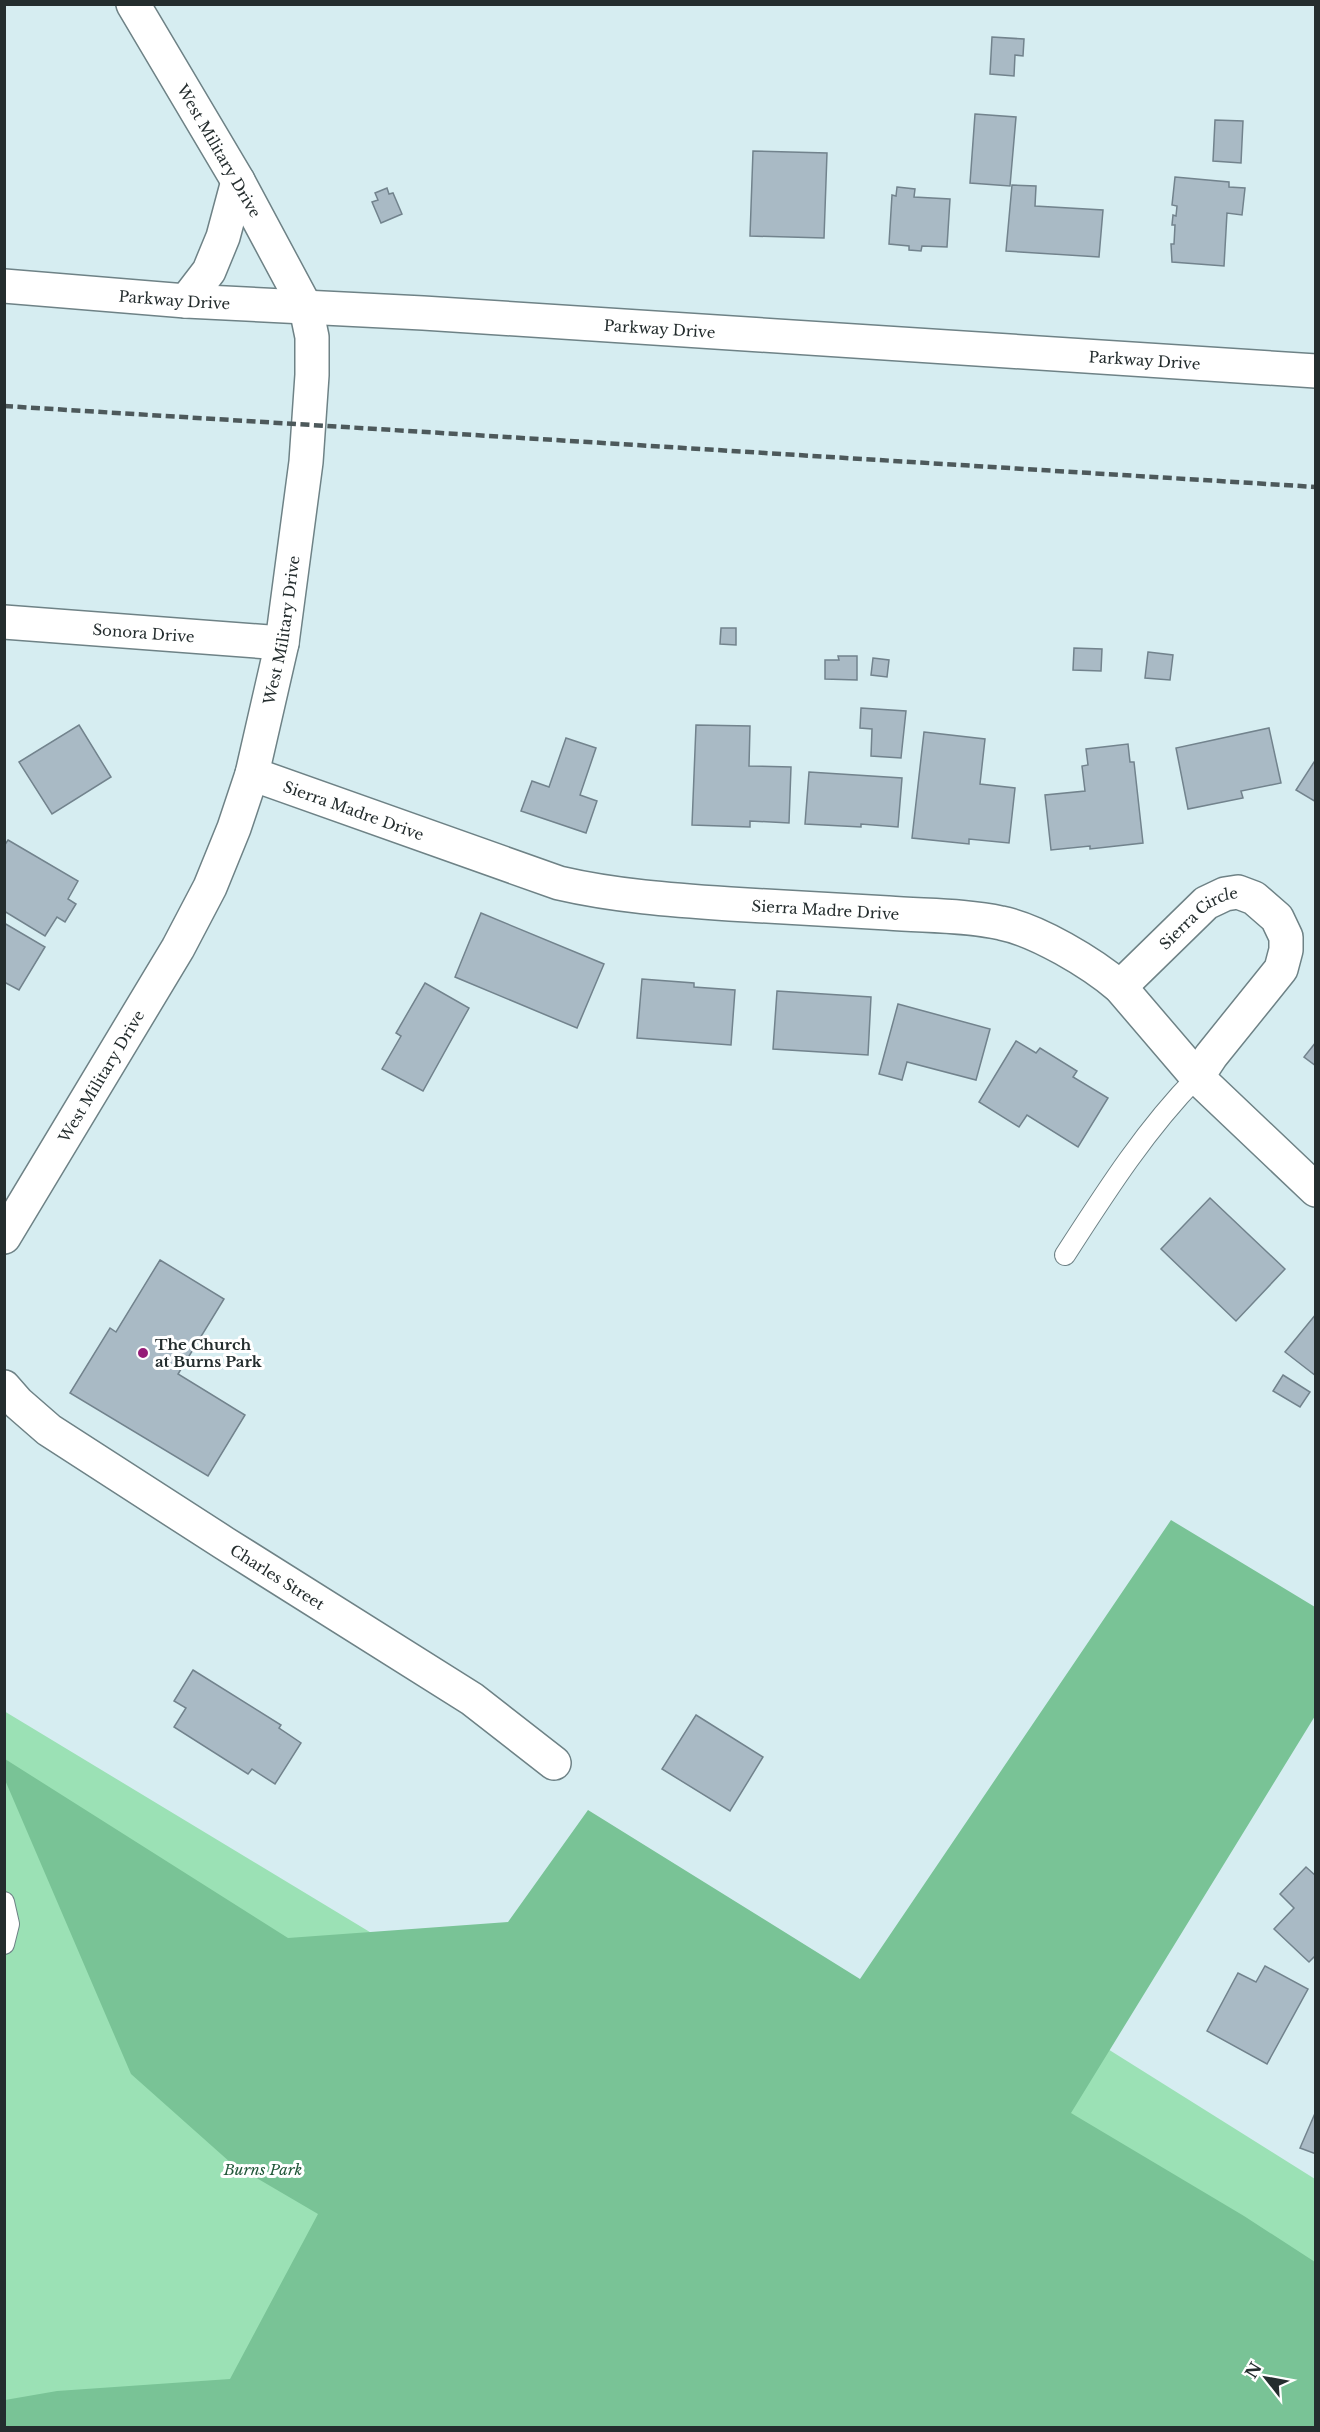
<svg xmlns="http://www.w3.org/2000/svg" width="1320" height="2432" viewBox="0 0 1320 2432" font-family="'Libre Baskerville',serif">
	<rect width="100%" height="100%" fill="#d6edf1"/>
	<polygon fill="#9be1b5" points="4,1711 780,2180 934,1940 1315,2179 1315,2427 5,2427"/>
	<polygon fill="#79c396" points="1171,1520 1315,1607 1315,1716 1071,2113 1244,2216 1315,2262 1315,2427 5,2427 5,2400 57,2391 230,2379 318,2214 231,2163 131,2074 5,1780 5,1759 288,1938 508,1922 588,1810 860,1979"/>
	<g fill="#a9bac5" stroke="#72838d" stroke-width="1.5">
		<polygon points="992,37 1024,39 1023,56 1015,55 1014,76 990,74"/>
		<polygon points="975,114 1016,117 1010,186 970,183"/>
		<polygon points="1215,120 1243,121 1241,163 1213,161"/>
		<polygon points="753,151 827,153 824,238 750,236"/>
		<polygon points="1175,177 1229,182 1229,187 1245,188 1242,215 1227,213 1224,266 1172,262 1171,244 1174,244 1175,225 1172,225 1173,215 1176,216 1177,206 1172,205"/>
		<polygon points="1012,185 1036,186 1035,206 1103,210 1099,257 1006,251"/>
		<polygon points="897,187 915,189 914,197 950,199 947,247 922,246 921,251 909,250 909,246 889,244 892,195 896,196"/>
		<polygon points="387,188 389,194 393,193 402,214 381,223 372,202 378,200 375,193"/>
		<polygon points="721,628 736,628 736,645 720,644"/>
		<polygon points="1074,648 1102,649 1101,671 1073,670"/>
		<polygon points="1148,652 1173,655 1170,680 1145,678"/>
		<polygon points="838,656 857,656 857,680 825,679 825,660 839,660"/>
		<polygon points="873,658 889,660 887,677 871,675"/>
		<polygon points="861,708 906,711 901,758 871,756 872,729 860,728"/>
		<polygon points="79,725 111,777 52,814 19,762"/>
		<polygon points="696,725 750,726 749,766 791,767 789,823 750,821 750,827 692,825"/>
		<polygon points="1269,728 1281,783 1241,791 1243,798 1188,809 1176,748"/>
		<polygon points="924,732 985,739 980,784 1015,788 1009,843 969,839 969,844 912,838"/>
		<polygon points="566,738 596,748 580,795 597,801 586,833 521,811 532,781 549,787"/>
		<polygon points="1128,744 1130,762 1134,762 1143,843 1090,849 1090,846 1051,850 1045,795 1085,791 1082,766 1088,765 1086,749"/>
		<polygon points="1316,759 1316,802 1296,790"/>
		<polygon points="809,772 902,778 898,827 861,824 861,827 805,824"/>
		<polygon points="8,840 78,881 68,899 76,904 65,922 57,917 45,936 4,911 4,846"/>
		<polygon points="481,913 604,964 577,1028 455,977"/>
		<polygon points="4,923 45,947 19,990 4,982"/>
		<polygon points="642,979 694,983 694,987 735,990 731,1045 637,1038"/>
		<polygon points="425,983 469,1008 423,1091 382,1069 401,1036 396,1033"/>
		<polygon points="777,991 871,997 868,1055 773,1049"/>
		<polygon points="898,1004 990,1029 976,1080 907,1062 902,1080 879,1074"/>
		<polygon points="1016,1041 1036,1053 1040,1048 1077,1071 1073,1077 1108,1098 1078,1147 1027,1115 1019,1127 979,1102"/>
		<polygon points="1316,1042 1316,1066 1304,1057"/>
		<polygon points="1210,1198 1285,1269 1236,1321 1161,1249"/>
		<polygon points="160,1260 224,1299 178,1374 245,1415 208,1476 70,1393 110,1328 116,1332"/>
		<polygon points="1316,1314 1316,1376 1285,1352"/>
		<polygon points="1283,1375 1310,1392 1300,1407 1273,1391"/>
		<polygon points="193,1670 281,1725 279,1728 301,1743 275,1784 252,1769 248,1774 174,1727 186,1708 174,1701"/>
		<polygon points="696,1715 763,1757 730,1811 662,1769"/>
		<polygon points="1306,1867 1316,1876 1316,1955 1309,1962 1274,1929 1294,1908 1280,1894"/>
		<polygon points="1265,1966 1308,1989 1267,2064 1207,2031 1238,1973 1256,1982"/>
		<polygon points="1316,2111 1316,2154 1300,2148"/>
	</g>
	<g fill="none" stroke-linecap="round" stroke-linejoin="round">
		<defs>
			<g id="lane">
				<path d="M1065,1255C1105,1193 1145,1130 1197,1077"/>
				<polyline points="4,1902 9,1924 4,1944"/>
			</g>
			<g id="street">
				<path id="s1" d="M4,622L282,643"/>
				<path id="s2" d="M252,774L559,883C615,896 672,900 730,904C782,907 835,910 888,913C925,916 965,915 1001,923C1037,930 1092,963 1120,987L1197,1077L1316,1190"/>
				<path id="s3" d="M1120,987L1206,903L1225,894L1238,892L1254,898L1277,918L1286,937V950L1281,969L1211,1056L1197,1077"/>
				<path id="s4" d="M4,1387L18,1403L49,1430L224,1543L472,1699L554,1763"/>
			</g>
			<g id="secondary">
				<path id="s5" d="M4,286L186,301L423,313L1316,371"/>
				<polyline points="186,301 209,271 223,237 238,181"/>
				<path id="s6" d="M4,1237L178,948L210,887L234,828L252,774L282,643L306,462L312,375V337L306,308L238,181L133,4"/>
			</g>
		</defs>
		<use href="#lane" stroke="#6e8286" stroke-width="22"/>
		<use href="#street" stroke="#6e8286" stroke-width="36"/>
		<use href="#secondary" stroke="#6e8286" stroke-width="36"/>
		<use href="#lane" stroke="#fff" stroke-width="20"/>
		<use href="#street" stroke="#fff" stroke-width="33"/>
		<use href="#secondary" stroke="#fff" stroke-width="33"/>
		<polyline stroke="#4d595b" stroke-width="4.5" stroke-dasharray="9 4.5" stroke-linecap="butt" points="4,406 1316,487"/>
	</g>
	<circle fill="#951b77" stroke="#fff" stroke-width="2" cx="143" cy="1353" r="6"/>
	<g text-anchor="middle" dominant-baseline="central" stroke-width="6" stroke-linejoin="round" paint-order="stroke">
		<g font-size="15" fill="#242d2e" stroke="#fff">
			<text transform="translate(219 151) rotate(60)">West Military Drive</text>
			<text stroke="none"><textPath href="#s5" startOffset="171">Parkway Drive</textPath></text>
			<text stroke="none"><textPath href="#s5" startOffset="657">Parkway Drive</textPath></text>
			<text stroke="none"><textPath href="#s5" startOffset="1143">Parkway Drive</textPath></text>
			<text stroke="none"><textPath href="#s6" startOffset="674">West Military Drive</textPath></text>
			<text stroke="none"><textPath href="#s1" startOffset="140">Sonora Drive</textPath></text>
			<text stroke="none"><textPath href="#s2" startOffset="108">Sierra Madre Drive</textPath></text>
			<text stroke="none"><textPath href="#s2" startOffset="594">Sierra Madre Drive</textPath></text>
			<text stroke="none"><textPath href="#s3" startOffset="106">Sierra Circle</textPath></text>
			<text stroke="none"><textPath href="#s6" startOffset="188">West Military Drive</textPath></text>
			<text stroke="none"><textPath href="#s4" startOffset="334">Charles Street</textPath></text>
		</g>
		<g font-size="15" font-weight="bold" fill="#242d2e" stroke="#fff" text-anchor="start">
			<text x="155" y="1344">The Church<tspan x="155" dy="17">at Burns Park</tspan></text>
		</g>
		<g font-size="15" font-style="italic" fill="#22583a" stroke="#fff">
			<text x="263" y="2169">Burns Park</text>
		</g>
	</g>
	<rect width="1320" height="2432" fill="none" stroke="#242d2e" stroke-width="12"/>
	<g transform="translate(1266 2378) rotate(301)" stroke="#ffffff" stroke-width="4.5" paint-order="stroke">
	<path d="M0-4.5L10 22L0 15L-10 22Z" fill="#242d2e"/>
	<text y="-9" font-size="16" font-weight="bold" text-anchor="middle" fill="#242d2e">N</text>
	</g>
</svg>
